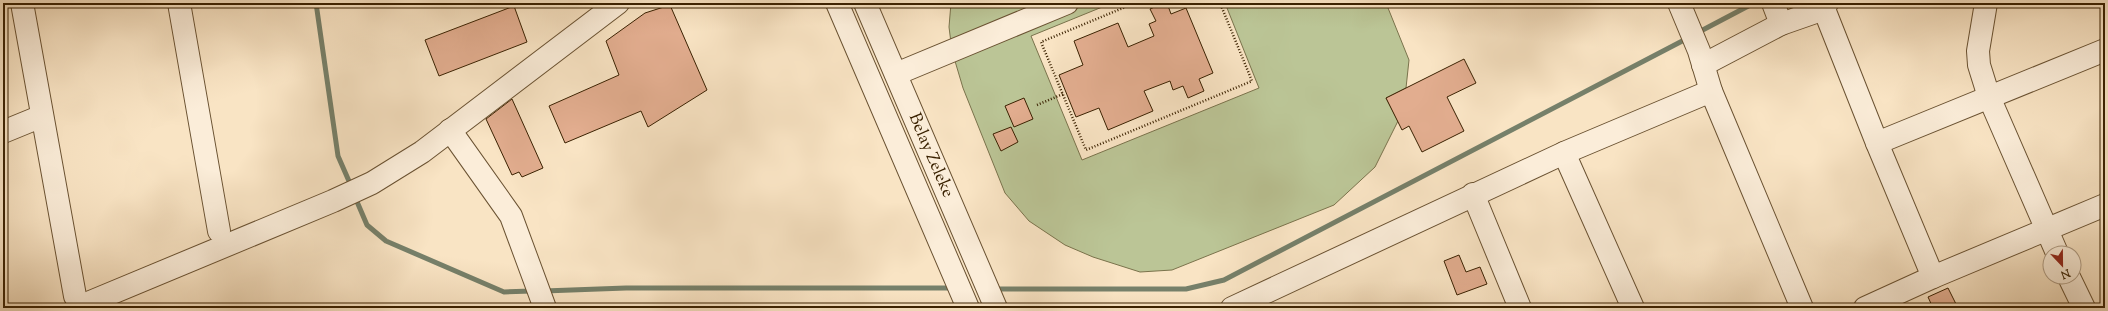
<svg xmlns="http://www.w3.org/2000/svg" width="2108" height="311" viewBox="0 0 2108 311" font-family="'Sorts Mill Goudy',serif">
	<rect width="100%" height="100%" fill="#f9e4c4"/>
	<filter id="stains"><feTurbulence type="fractalNoise" baseFrequency=".005" numOctaves="4"/><feColorMatrix values="0 0 0 0 .2 0 0 0 0 .09 0 0 0 0 .02 0 0 0 .5 -.17"/></filter>
	<radialGradient id="worn" r=".72"><stop offset=".6" stop-color="#630" stop-opacity="0"/><stop offset="1" stop-color="#630" stop-opacity=".3"/></radialGradient>
	<polygon fill="#bbc596" stroke="#7a734c" points="951,3 1112,3 1031,36 1082,160 1259,88 1225,3 1386,3 1409,60 1406,88 1386,98 1398,121 1375,167 1334,205 1172,270 1140,272 1093,257 1065,245 1029,221 1005,193 963,88 952,51 949,27"/>
	<g fill="none" stroke-linecap="round" stroke-linejoin="round">
		<g stroke="#76806a" stroke-width="5">
			<polyline points="316,3 338,156 352,188"/>
			<polyline points="1697,33 1754,3"/>
			<polyline points="355,197 367,225 386,241 504,292 532,291"/>
			<polyline points="994,289 1186,289 1224,280 1688,38"/>
			<polyline points="544,291 626,288 954,288"/>
		</g>
	</g>
	<g fill="#e2ad8f" stroke="#3a2101">
		<polygon points="1164,3 1167,3 1171,14 1186,8 1213,73 1199,79 1204,91 1188,98 1183,86 1173,90 1170,81 1144,91 1153,111 1108,130 1099,108 1076,117 1059,75 1083,65 1074,41 1118,23 1128,47 1154,36 1149,24 1156,21 1150,9"/>
		<polygon points="670,5 707,90 648,127 641,111 565,143 549,106 619,75 606,41 645,13"/>
		<polygon points="514,6 527,42 439,76 425,40"/>
		<polygon points="1464,59 1476,83 1447,97 1464,131 1422,152 1409,126 1402,130 1386,98"/>
		<polygon points="1024,98 1033,119 1014,127 1005,106"/>
		<polygon points="512,99 543,168 522,177 519,172 512,175 486,119"/>
		<polygon points="1011,127 1018,142 1001,151 993,134"/>
		<polygon points="1459,255 1466,272 1480,267 1487,284 1457,295 1444,261"/>
		<polygon points="1948,288 1958,308 1933,308 1928,297"/>
	</g>
	<g fill="none" stroke-linecap="round" stroke-linejoin="round">
		<defs>
			<g id="minor">
				<polyline points="22,3 75,296"/>
				<polyline points="179,3 219,231"/>
				<polyline points="837,3 968,308"/>
				<path id="s1" d="M865,3L996,308"/>
				<polyline points="1679,3 1699,51 1711,91 1802,308"/>
				<polyline points="1773,3 1781,24"/>
				<polyline points="1827,3 1824,9 1877,143 1933,277"/>
				<polyline points="1986,3 1978,51 1979,65 1989,97 2057,253"/>
				<polyline points="1703,65 1781,24 1824,9"/>
				<polyline points="896,74 1067,3"/>
				<polyline points="450,130 511,216 545,308"/>
				<polyline points="3,132 42,116"/>
				<polyline points="1877,143 2105,50"/>
				<polyline points="1564,153 1633,308"/>
				<polyline points="1473,194 1520,308"/>
				<polyline points="2069,277 2084,308"/>
				<polyline points="76,308 333,201 372,183 422,152 618,3"/>
				<polyline points="1232,308 1564,153 1711,91"/>
				<polyline points="1865,308 1933,277 2105,205"/>
			</g>
		</defs>
		<use href="#minor" stroke="#6a5232" stroke-width="24"/>
		<g stroke="#3a2101" stroke-width="2.5" stroke-dasharray="1 2" stroke-linecap="butt">
			<polyline points="1135,3 1041,42 1086,150 1252,81 1220,3"/>
			<polyline points="1037,105 1063,94"/>
		</g>
		<use href="#minor" stroke="#fbedd9" stroke-width="22"/>
	</g>
	<g text-anchor="middle" dominant-baseline="central" stroke-width="4" stroke-linejoin="round" paint-order="stroke">
		<g font-size="17" fill="#3a2101" stroke="#fbedd9">
			<text stroke="none"><textPath href="#s1" startOffset="166">Belay Zeleke</textPath></text>
		</g>
	</g>
	<rect width="2108" height="311" fill="none" stroke="#f9e4c4" stroke-width="16"/>
	<rect x="4" y="4" width="2100" height="303" fill="none" stroke="#3a2101" stroke-width="2"/>
	<rect x="8" y="8" width="2092" height="295" fill="none" stroke="#3a2101"/>
	<g transform="translate(2062 265) rotate(158)"><circle r="19" fill="#fbedd9" stroke="#ae9b83"/>
	<path d="M0-3L7 15L0 10L-7 15Z" fill="#8f2418"/>
	<text y="-6" font-size="11" font-weight="bold" text-anchor="middle" fill="#3a2101">N</text>
	</g>
	<rect width="100%" height="100%" filter="url(#stains)"/>
	<rect width="100%" height="100%" fill="url(#worn)"/>
</svg>
